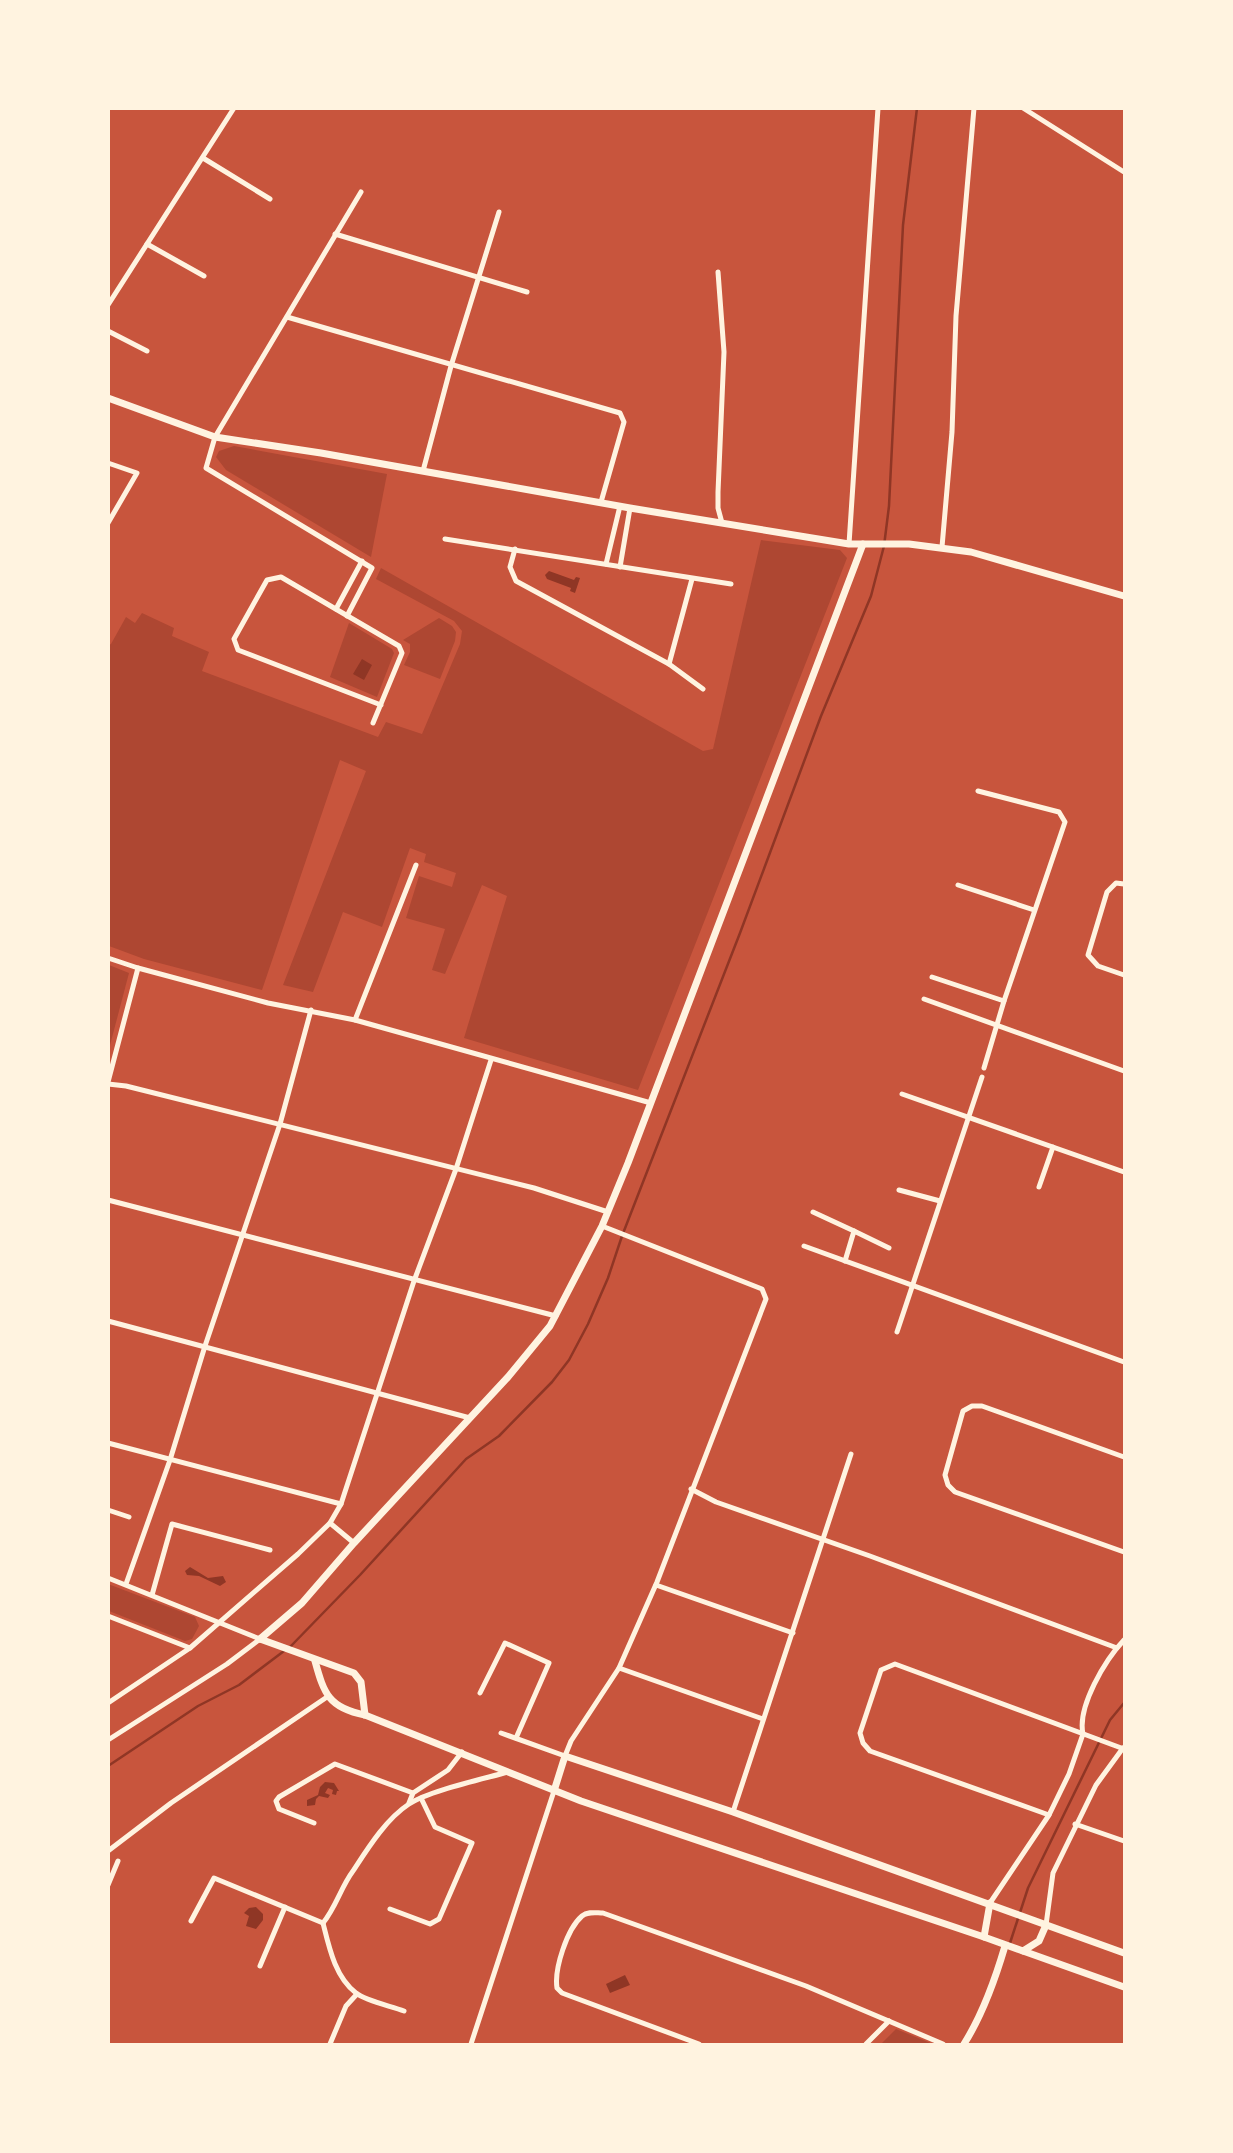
<svg xmlns="http://www.w3.org/2000/svg" width="1233" height="2153" viewBox="0 0 1233 2153" font-family="Inter,sans-serif">
	<rect width="100%" height="100%" fill="#c8553d"/>
	<g fill="#ae4732">
		<polygon points="234,446 387,474 371,557 226,470 216,457 219,451"/>
		<polygon points="761,540 840,550 847,558 638,1090 464,1038 507,896 482,885 445,974 432,970 445,929 406,918 419,876 452,887 456,873 424,862 426,854 410,848 382,927 343,912 313,992 283,985 366,771 340,760 262,990 144,959 109,946 109,645 111,644 126,617 135,623 142,613 174,628 172,636 209,652 202,671 378,737 386,722 422,734 460,644 462,631 454,621 376,579 381,568 703,751 713,749"/>
		<polygon points="439,618 452,626 456,632 455,641 440,679 404,665 410,652 410,644 403,640"/>
		<polygon points="349,623 392,649 394,653 377,697 330,677"/>
		<polygon points="109,965 129,973 109,1049 108,965"/>
		<polygon points="108,1584 195,1617 199,1626 192,1639 185,1641 109,1611"/>
		<polygon points="896,2029 933,2044 881,2044"/>
	</g>
	<g fill="#8f3625">
		<polygon points="549,571 574,580 576,577 580,578 575,593 570,591 571,588 547,579 545,575"/>
		<polygon points="362,659 372,665 364,680 353,674"/>
		<polygon points="190,1567 208,1578 223,1576 226,1582 220,1586 199,1576 187,1575 185,1571"/>
		<polygon points="325,1782 334,1783 339,1791 337,1791 336,1795 332,1794 333,1790 328,1788 325,1793 330,1795 328,1798 319,1796 316,1799 315,1805 307,1806 307,1800 318,1795 320,1787"/>
		<polygon points="256,1907 263,1914 263,1920 256,1929 246,1926 249,1916 244,1913 249,1908"/>
		<polygon points="625,1975 630,1985 610,1993 606,1984"/>
	</g>
	<g fill="none" stroke-linecap="round" stroke-linejoin="round">
		<g stroke="#8f3625" stroke-width="2.5">
			<polyline points="290,1647 360,1575 466,1459 499,1436 552,1382 569,1360 588,1324 608,1278 622,1236 740,933 821,716 871,596 884,546 889,506 903,225 917,108"/>
			<polyline points="108,1766 198,1706 239,1685 284,1651"/>
			<polyline points="1010,1943 1028,1888 1110,1720 1124,1703"/>
		</g>
		<g stroke="#fff3e0" stroke-width="5">
			<polyline points="1023,108 1124,172"/>
			<polyline points="203,158 270,199"/>
			<polyline points="335,234 527,292"/>
			<polyline points="147,244 204,276"/>
			<polyline points="718,272 724,352 718,492 718,508 722,523"/>
			<polyline points="108,305 234,108"/>
			<polyline points="287,317 620,413 624,422 601,502"/>
			<polyline points="108,331 147,351"/>
			<polyline points="108,463 137,473 108,523"/>
			<polyline points="423,471 451,366 499,212"/>
			<polyline points="445,539 731,584"/>
			<polyline points="849,544 878,108"/>
			<polyline points="942,547 952,432 956,316 974,108"/>
			<polyline points="515,549 510,567 516,581 669,664 703,689"/>
			<polyline points="606,564 620,506"/>
			<polyline points="620,567 630,508"/>
			<polyline points="336,609 362,561"/>
			<polyline points="347,616 372,568 206,468 215,437 361,192"/>
			<polyline points="669,664 692,579"/>
			<polyline points="373,723 402,653 399,646 281,577 267,580 234,639 238,650 381,705"/>
			<polyline points="978,791 1059,812 1065,822 1004,1001 984,1068"/>
			<polyline points="1124,884 1116,883 1107,892 1088,955 1098,966 1124,975"/>
			<polyline points="958,885 1034,910"/>
			<polyline points="108,958 138,968"/>
			<polyline points="932,977 1004,1001"/>
			<polyline points="924,999 1124,1071"/>
			<polyline points="355,1020 416,865"/>
			<polyline points="108,1082 138,968 268,1003 355,1020 651,1103"/>
			<polyline points="108,1084 126,1086 534,1188 608,1212"/>
			<polyline points="902,1094 1124,1172"/>
			<polyline points="1039,1187 1053,1147"/>
			<polyline points="899,1190 940,1201"/>
			<polyline points="108,1200 556,1316"/>
			<polyline points="813,1212 854,1231"/>
			<polyline points="804,1246 1124,1362"/>
			<polyline points="845,1261 854,1231 889,1248"/>
			<polyline points="108,1321 470,1418"/>
			<polyline points="897,1332 982,1077"/>
			<polyline points="108,1443 341,1504"/>
			<polyline points="1124,1457 982,1406 972,1406 963,1411 945,1475 948,1485 955,1492 1124,1552"/>
			<polyline points="691,1489 716,1502 870,1556 1117,1648"/>
			<polyline points="108,1510 129,1517"/>
			<polyline points="354,1543 330,1523 341,1504 414,1281 456,1169 491,1060"/>
			<polyline points="108,1578 260,1639"/>
			<polyline points="126,1584 170,1460 205,1346 280,1124 311,1010"/>
			<polyline points="656,1585 793,1633"/>
			<polyline points="152,1595 172,1524 270,1550"/>
			<polyline points="108,1616 190,1648 298,1554 330,1523"/>
			<polyline points="619,1668 763,1719"/>
			<polyline points="480,1693 505,1643 549,1663 516,1738"/>
			<polyline points="108,1703 190,1648"/>
			<polyline points="501,1733 565,1756 571,1741 619,1668 657,1582 766,1299 762,1289 602,1226"/>
			<polyline points="108,1740 227,1664 260,1639"/>
			<polyline points="409,1803 413,1793 448,1770 462,1752"/>
			<polyline points="733,1812 851,1454"/>
			<polyline points="1049,1815 870,1751 863,1743 860,1733 881,1670 895,1664 1124,1749"/>
			<polyline points="314,1823 279,1809 276,1801 279,1797 335,1764 413,1793"/>
			<polyline points="1075,1824 1124,1841"/>
			<polyline points="108,1851 171,1803 327,1697"/>
			<polyline points="108,1885 118,1861"/>
			<path d="M990,1903L1049,1815L1069,1774L1083,1734C1077,1707 1105,1660 1124,1640"/>
			<polyline points="390,1909 430,1924 439,1919 472,1843 435,1827 421,1798"/>
			<polyline points="191,1921 214,1878 323,1923"/>
			<path d="M323,1923C336,1907 341,1887 353,1871C368,1848 386,1819 409,1804C428,1791 483,1779 508,1772"/>
			<path d="M323,1923C329,1947 335,1977 356,1993C366,2001 391,2006 404,2011"/>
			<polyline points="1046,1925 1053,1873 1096,1785 1123,1748"/>
			<polyline points="260,1966 285,1907"/>
			<polyline points="330,2044 346,2006 357,1994"/>
			<polyline points="471,2044 554,1791"/>
			<path d="M699,2044L562,1993L557,1988C554,1969 567,1929 582,1916C588,1911 596,1913 603,1913L806,1986L943,2044"/>
			<polyline points="866,2044 889,2021"/>
		</g>
		<g stroke="#fff3e0" stroke-width="7">
			<polyline points="108,398 215,437 321,453 630,508 849,544 909,544 971,552 1124,596"/>
			<polyline points="260,1639 302,1603 354,1543 508,1377 550,1326 602,1226 628,1163 863,544"/>
			<polyline points="260,1639 354,1673 361,1682 365,1715"/>
			<path d="M315,1661C324,1694 329,1708 365,1715L581,1801L984,1937"/>
			<polyline points="554,1791 565,1756 733,1812 1124,1953"/>
			<polyline points="990,1903 984,1937 1023,1951 1039,1941 1046,1925"/>
			<polyline points="1023,1951 1124,1987"/>
			<path d="M964,2044C983,2014 995,1980 1005,1946"/>
		</g>
	</g>
	<rect width="1233" height="2153" fill="none" stroke="#fff3e0" stroke-width="220"/>
</svg>
